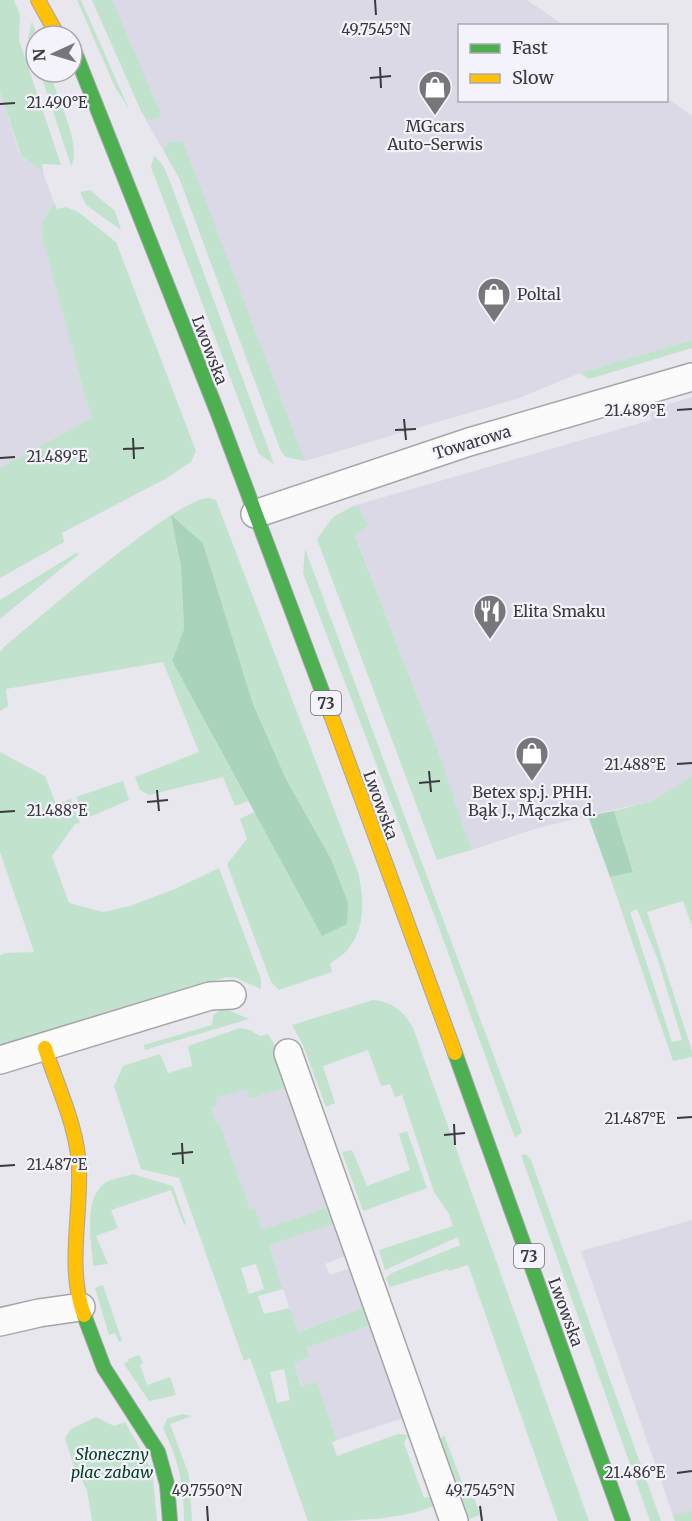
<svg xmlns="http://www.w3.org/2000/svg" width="692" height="1521" viewBox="0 0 692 1521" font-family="Merriweather,serif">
	<rect width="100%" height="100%" fill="#e8e7ed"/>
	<g fill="#dbd9e5">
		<polygon points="92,0 527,0 563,25 460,26 460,100 666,100 667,98 692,116 692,340 580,373 519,398 305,461 286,457 281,451 180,180 142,113"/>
		<polygon points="0,91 20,156 43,172 54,203 42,222 41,233 91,418 0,468"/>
		<polygon points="692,397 692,776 654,800 538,828 471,850 439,753 355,534 367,524 358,507 353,506 651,420 649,410"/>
		<polygon points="292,1085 332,1206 262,1229 255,1208 250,1209 220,1124 217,1125 211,1108 217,1105 215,1098 246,1089 250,1099"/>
		<polygon points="692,1220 692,1521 675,1521 581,1251"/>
		<polygon points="339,1223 350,1254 325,1264 330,1275 354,1267 368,1306 297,1332 269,1245"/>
		<polygon points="374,1324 409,1416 337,1440 317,1382 302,1387 294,1363 309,1358 305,1348"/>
	</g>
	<g fill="#c1e3ce" fill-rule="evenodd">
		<polygon points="0,0 14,0 20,15 19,40 61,165 42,164 43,172 21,156 0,91"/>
		<polygon points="77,0 81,0 129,109 115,87"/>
		<polygon points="92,0 112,0 161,114 158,119 147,120 142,113"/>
		<polygon points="32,21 37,36 36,61 28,38"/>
		<path d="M40,72H49C56,93 83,148 71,166Z"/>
		<polygon points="169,142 183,142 305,461 286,457 281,451 180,180 164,150"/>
		<polygon points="154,155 164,167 171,184 274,464 259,454 254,441 151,167"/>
		<polygon points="90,190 115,211 121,230 86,205 80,192"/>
		<polygon points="54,203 57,209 66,207 78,212 116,242 196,451 191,462 165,479 62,533 64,542 0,578 0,468 91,418 41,233 42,222"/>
		<polygon points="692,340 692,348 589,379 580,373"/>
		<path d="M209,498L216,500L358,872C364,898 366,927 348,949C343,956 335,959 330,964L332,972L279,990L271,982L227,864L247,839L240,819L254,812L331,859L286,779L253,704L203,543L172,516L181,567L184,629L172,661L248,801L235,806L223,777L149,795L140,790L135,777L199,752L163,662L6,689L8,706L0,711V652L4,647C37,620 177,497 209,498Z"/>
		<polygon points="353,506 358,507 368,525 355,535 439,753 471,850 437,860 317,539 333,517"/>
		<polygon points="305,549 520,1126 522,1132 515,1138 438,925 303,573"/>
		<polygon points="76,553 79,554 0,619 0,600"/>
		<polygon points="0,752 45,776 56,804 71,799 80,823 75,824 52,856 69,903 103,912 130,906 175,889 219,868 261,979 261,989 236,978 227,977 0,1046 0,956 5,953 34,952 0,852"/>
		<path d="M692,776V926L683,901L647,912L692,1051V1057L673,1061L610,877L633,871L614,811L654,800ZM637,909L658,960L682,1040L672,1042L630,912Z"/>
		<polygon points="123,781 129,800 85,819 76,797"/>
		<path d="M373,1000C391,1001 405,1012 413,1028L589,1521H558L468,1265L449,1271L448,1269L390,1287L386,1278L392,1273L460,1245L458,1237L385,1270L379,1250L453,1226L449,1214L434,1192L402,1095L395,1097L390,1084L381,1086L368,1050L323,1066L335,1103L326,1107L303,1045L292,1025Z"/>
		<polygon points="224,1008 249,1019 145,1050 144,1045 212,1025 213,1015"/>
		<path d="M240,1028L250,1030L260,1036L268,1034L280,1053L292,1085L250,1099L246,1089L216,1098L217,1105L211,1108L217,1125L220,1124L250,1209L255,1208L262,1229L332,1206L339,1223L269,1245L283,1289L258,1296L264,1314L290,1308L298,1332L368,1306L374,1324L306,1348L309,1358L294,1363L301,1386L317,1382L337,1440L332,1442L337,1456L398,1434L408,1435L404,1443L424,1498L436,1495L439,1504C400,1521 351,1521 308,1521L250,1358L244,1361L179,1178L141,1169L114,1086L123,1066L160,1054L168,1073L192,1066L188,1046ZM256,1264L264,1289L249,1294L241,1268ZM284,1369L290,1400L277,1403L270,1372Z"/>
		<polygon points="407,1131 427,1188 363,1211 342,1152 352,1150 367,1186 410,1170 399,1134"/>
		<polygon points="526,1154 531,1160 661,1521 650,1521 521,1155"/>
		<path d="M133,1174L173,1186L186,1224L184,1225L171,1190L111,1210L118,1228L96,1236L108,1264L93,1266C92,1243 82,1199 105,1183C112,1178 125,1177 133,1174Z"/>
		<polygon points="103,1285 122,1341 119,1342 115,1333 109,1335 95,1288"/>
		<polygon points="139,1355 143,1363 140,1365 147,1385 170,1377 176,1395 149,1401 124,1364 129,1361 128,1359"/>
		<path d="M182,1414L192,1416L170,1424L189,1475L192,1521H184C184,1483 179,1462 163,1428L167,1419Z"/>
		<polygon points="96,1417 114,1426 125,1422 152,1470 157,1521 92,1521 87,1490 74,1466 65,1438 71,1429"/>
		<polygon points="444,1435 463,1485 469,1484 480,1515 469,1519 440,1440"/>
		<polygon points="692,1511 692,1521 675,1521 673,1515"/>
	</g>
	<g fill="#aad3bb">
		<polygon points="171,515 203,543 253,704 286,779 331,859 348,903 347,924 322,936 172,661 184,629 181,567"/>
		<polygon points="614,811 633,872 610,877 588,816"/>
	</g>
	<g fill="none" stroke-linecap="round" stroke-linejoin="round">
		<defs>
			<g id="street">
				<polyline points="255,514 469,442 692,377"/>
				<polyline points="288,1053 454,1521"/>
				<polyline points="0,1060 210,996 232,995"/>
				<polyline points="0,1322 39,1313 81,1307"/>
			</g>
			<g id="fast">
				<polyline points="72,45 217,411 331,715"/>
				<polyline points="455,1053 623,1521"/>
				<polyline points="84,1315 104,1368 158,1452 167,1484 170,1521"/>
			</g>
			<g id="slow">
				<polyline points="38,0 58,36"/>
				<polyline points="331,715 455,1053"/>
				<path d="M45,1048C57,1086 78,1128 79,1168C81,1216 67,1269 84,1315"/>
			</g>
		</defs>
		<use href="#street" stroke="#a5a5a9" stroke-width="30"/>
		<use href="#fast" stroke="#a5a5a9" stroke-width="16"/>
		<use href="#slow" stroke="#a5a5a9" stroke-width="16"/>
		<use href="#street" stroke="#fcfbfc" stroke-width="27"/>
		<use href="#fast" stroke="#4caf50" stroke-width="14"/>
		<use href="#slow" stroke="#ffc107" stroke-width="14"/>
	</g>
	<path fill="none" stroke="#3a393d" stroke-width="2" d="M375,0L376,15M380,67L381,88M370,78L391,76M0,104L15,103M677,410L692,409M404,419L406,440M395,430L416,429M133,438L134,459M123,449L144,448M0,458L15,457M677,764L692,763M429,771L431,792M419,783L440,781M157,790L159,811M147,802L168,800M0,812L15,811M677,1118L692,1117M454,1124L455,1145M444,1135L465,1133M182,1143L183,1164M172,1154L193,1152M0,1166L15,1165M677,1473L692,1471M207,1506L208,1521M480,1506L482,1521"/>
	<defs>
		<symbol id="shop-pin" viewBox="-11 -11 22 30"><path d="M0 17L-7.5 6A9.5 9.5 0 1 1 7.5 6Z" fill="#77767b" stroke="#f4f3fc"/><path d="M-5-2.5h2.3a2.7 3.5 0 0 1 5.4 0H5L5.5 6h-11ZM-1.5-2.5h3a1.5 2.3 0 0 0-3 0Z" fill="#fff"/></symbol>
		<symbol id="restaurant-pin" viewBox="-11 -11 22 30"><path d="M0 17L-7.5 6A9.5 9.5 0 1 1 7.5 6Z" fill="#77767b" stroke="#f4f3fc"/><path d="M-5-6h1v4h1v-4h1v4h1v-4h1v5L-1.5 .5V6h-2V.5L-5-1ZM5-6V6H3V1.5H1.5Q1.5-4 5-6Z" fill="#fff"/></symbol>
	</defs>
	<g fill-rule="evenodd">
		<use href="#shop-pin" x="416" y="68" width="38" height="52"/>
		<use href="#shop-pin" x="475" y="275" width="38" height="52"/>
		<use href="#restaurant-pin" x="471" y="592" width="38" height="52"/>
		<use href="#shop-pin" x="513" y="734" width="38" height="52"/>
	</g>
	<g text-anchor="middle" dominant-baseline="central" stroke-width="4.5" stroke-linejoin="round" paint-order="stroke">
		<g fill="#f4f3fc" stroke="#727176" stroke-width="1.5">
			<rect x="311" y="691" width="30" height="24" rx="4.5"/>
			<rect x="514" y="1244" width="30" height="24" rx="4.5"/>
		</g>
		<g font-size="15" font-weight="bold" fill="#3a393d">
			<text x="326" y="703">73</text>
			<text x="529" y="1256">73</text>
		</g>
		<g font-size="16" fill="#3a393d" stroke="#f4f3fc">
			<text x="435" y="126">MGcars<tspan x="435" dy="18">Auto-Serwis</tspan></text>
			<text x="517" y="294" text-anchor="start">Poltal</text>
			<text x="513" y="611" text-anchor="start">Elita Smaku</text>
			<text x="532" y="792">Betex sp.j. PHH.<tspan x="532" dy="18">Bąk J., Mączka d.</tspan></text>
		</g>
		<g font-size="16" fill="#3a393d" stroke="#f4f3fc">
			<text transform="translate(210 350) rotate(69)">Lwowska</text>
			<text transform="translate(472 442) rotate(-17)">Towarowa</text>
			<text transform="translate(381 805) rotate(70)">Lwowska</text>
			<text transform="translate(566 1312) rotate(70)">Lwowska</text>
		</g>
		<g font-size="16" font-style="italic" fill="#034021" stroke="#f4f3fc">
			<text x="112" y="1454">Słoneczny<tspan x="112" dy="18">plac zabaw</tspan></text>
		</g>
	</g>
	<g font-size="15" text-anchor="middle" fill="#3a393d" stroke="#f4f3fc" stroke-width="4.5" stroke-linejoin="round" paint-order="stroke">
		<text x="376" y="35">49.7545°N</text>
		<text x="57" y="108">21.490°E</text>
		<text x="635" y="416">21.489°E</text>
		<text x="57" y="462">21.489°E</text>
		<text x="635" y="770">21.488°E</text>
		<text x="57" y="816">21.488°E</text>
		<text x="635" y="1124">21.487°E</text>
		<text x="57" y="1170">21.487°E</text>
		<text x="635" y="1478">21.486°E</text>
		<text x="207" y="1496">49.7550°N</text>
		<text x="480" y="1496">49.7545°N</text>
	</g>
	<rect x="458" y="24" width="210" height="78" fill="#f4f3fc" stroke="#aaa9b0" stroke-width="1.5"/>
	<rect x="470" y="44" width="30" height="9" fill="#4caf50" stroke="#aaa9b0" stroke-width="1.5"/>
	<text x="512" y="54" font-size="18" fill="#3a393d">Fast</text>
	<rect x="470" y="74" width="30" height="9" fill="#ffc107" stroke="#aaa9b0" stroke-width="1.5"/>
	<text x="512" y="84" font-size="18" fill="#3a393d">Slow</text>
	<g transform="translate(54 54) rotate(266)"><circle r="28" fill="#f4f3fc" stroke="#aaa9b0" stroke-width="1.5"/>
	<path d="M0-4.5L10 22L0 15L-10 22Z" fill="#77767b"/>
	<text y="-9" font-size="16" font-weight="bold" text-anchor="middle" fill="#3a393d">N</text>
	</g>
</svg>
